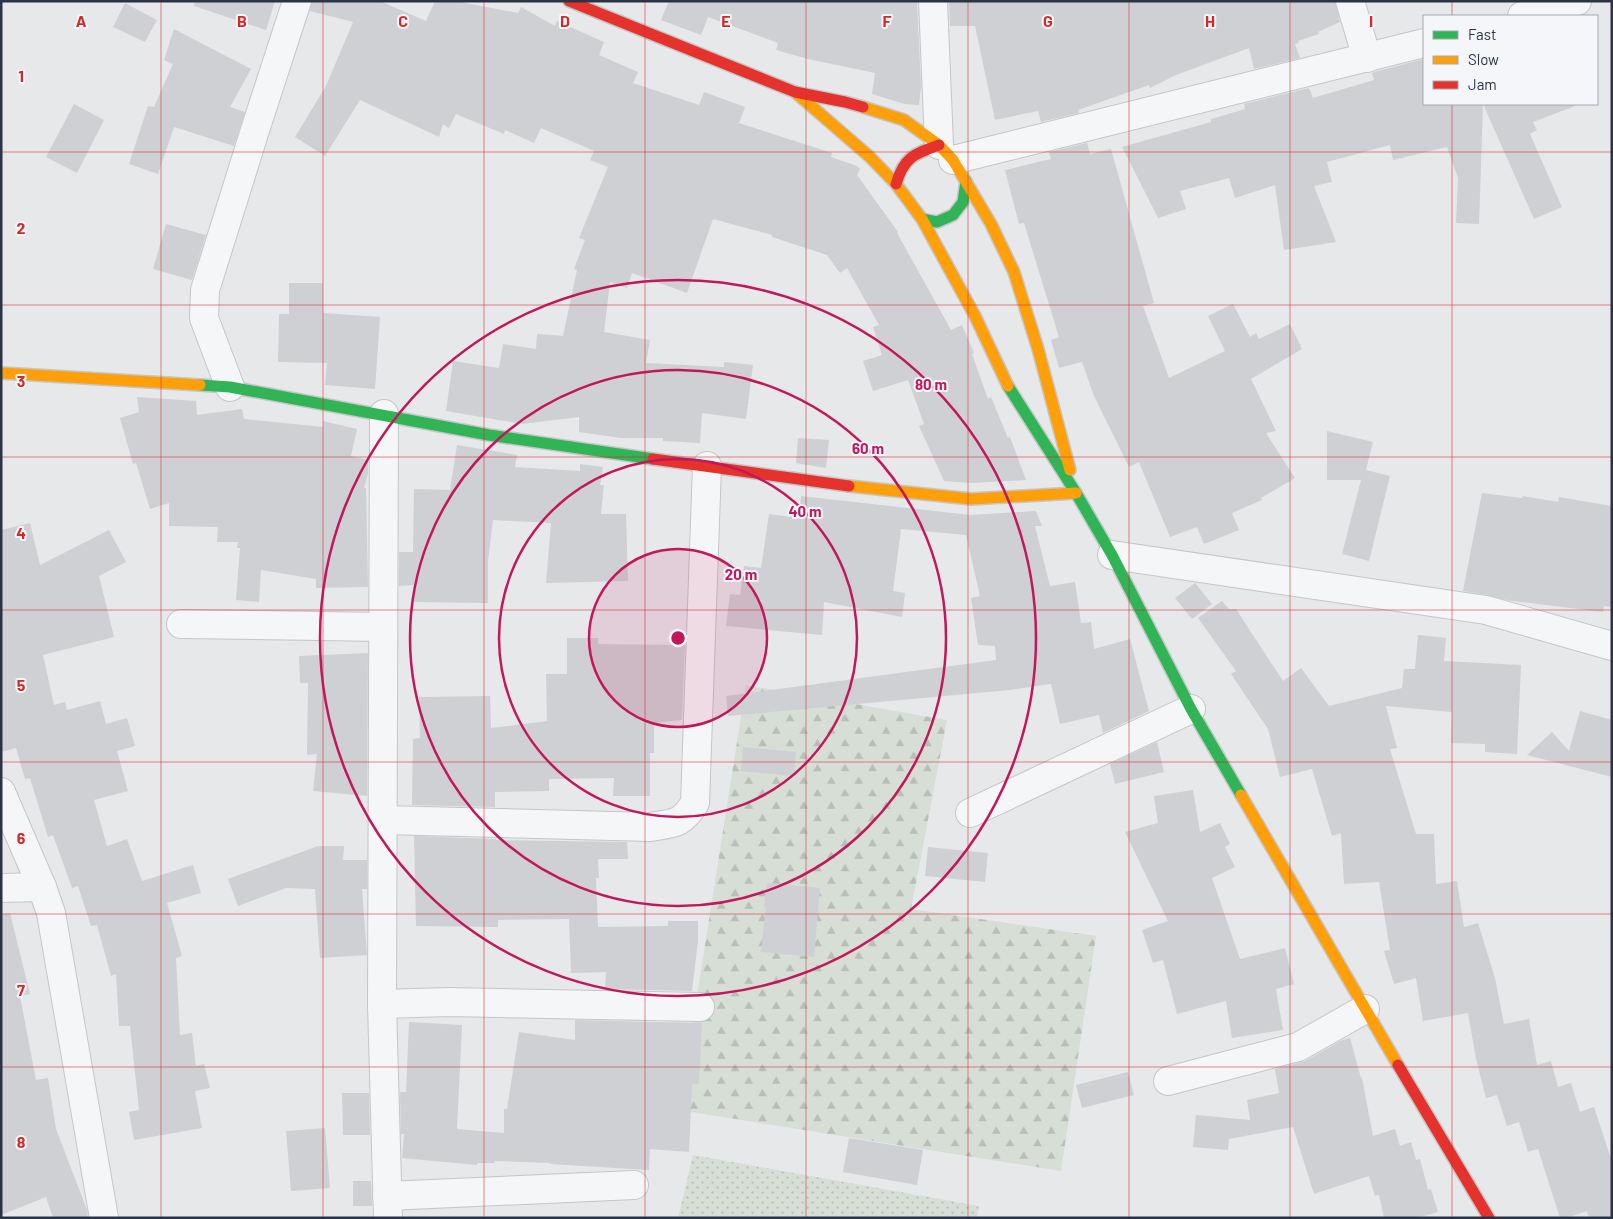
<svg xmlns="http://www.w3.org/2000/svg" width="1613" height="1219" viewBox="0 0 1613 1219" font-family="Barlow,sans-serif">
	<defs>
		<pattern id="grass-dots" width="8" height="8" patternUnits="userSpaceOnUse" patternTransform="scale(1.25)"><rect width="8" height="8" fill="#d6ded6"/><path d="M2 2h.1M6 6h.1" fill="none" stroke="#b8bfb9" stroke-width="1.8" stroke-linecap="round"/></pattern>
		<pattern id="forest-firs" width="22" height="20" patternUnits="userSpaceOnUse" patternTransform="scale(1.25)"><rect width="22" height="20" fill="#d6ded6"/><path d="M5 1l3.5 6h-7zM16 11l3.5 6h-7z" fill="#b8bfb9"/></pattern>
	</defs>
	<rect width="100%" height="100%" fill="#e6e8ea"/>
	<polygon fill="url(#grass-dots)" points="693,1155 979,1206 977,1218 678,1218"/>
	<polygon fill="url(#forest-firs)" points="746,685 947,720 911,909 1096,936 1061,1171 679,1110"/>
	<g fill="#ced0d3">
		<polygon points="195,1 275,1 266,30 194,6"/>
		<polygon points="312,1 380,1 426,21 435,1 455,1 518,13 521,7 555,26 557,21 604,42 599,55 638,72 633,83 699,105 704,92 745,107 739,123 832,153 831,157 857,166 860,169 857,175 898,232 897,233 951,330 962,325 974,353 972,354 988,399 991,397 1008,438 1010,437 1026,480 971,483 944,481 919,426 924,424 908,380 873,391 863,361 882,355 873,327 879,325 847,268 840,273 827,255 772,237 772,235 713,219 687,293 632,273 627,288 610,282 604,332 650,340 646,363 724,367 724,362 753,365 746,419 702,413 700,443 663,441 663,438 621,438 579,432 579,417 522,424 446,411 453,361 499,368 503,344 536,349 537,334 563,336 577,270 574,269 585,240 579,238 608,167 590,160 594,151 541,128 534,143 505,130 504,134 456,114 449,128 443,124 439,137 360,100 325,156 295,137 326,86 353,22 310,11"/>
		<polygon points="669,1 917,1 921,86 919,105 904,104 872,94 875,73 808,59 776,50 778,43 708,17 701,35 661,20"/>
		<polygon points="949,1 1335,1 1340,22 1318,32 1319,34 1298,41 1299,43 1295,44 1300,58 1254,69 1249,48 1176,75 1150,88 1149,85 1078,110 1079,113 1041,122 1038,111 995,120 975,26 950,26"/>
		<polygon points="125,3 157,20 145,42 113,27"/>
		<polygon points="174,29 251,69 230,107 245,112 234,146 174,127 158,174 129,164 148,106 154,107 173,64 164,60"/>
		<polygon points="1424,59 1424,104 1574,104 1575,106 1533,122 1537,130 1530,134 1562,207 1534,219 1483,104 1479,224 1456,223 1458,178 1447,147 1393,160 1390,145 1327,162 1332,182 1314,186 1336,242 1284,250 1275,185 1235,198 1229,178 1180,191 1186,209 1158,218 1122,147 1211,122 1211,119 1245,109 1244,104 1309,88 1313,98 1374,80 1372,73 1374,72"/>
		<polygon points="74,104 104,120 77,173 46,157"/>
		<polygon points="1087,143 1090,154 1111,149 1154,303 1143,306 1169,378 1225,351 1208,316 1233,304 1250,337 1256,333 1259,339 1290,324 1302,349 1251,379 1276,431 1266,433 1295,478 1261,498 1262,500 1232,513 1239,530 1204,544 1197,527 1170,537 1139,462 1129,467 1094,396 1082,362 1059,368 1051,340 1059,337 1024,223 1019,224 1005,170 1051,159 1049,152"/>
		<polygon points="166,224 206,235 192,280 153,269"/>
		<polygon points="289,283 323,283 323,313 380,317 375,389 325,385 327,363 278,362 279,314 289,314"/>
		<polygon points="137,397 196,401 197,415 242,409 244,419 323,427 323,421 357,429 351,456 368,460 368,473 364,488 366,488 368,587 316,588 316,579 261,570 259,602 236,600 240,548 237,548 238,542 217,542 218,527 169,526 169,503 150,509 136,463 133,464 120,418 139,412"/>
		<polygon points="1327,431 1373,442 1366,470 1390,476 1369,561 1342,554 1361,480 1327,480"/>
		<polygon points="798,438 829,440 826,468 796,463"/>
		<polygon points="457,445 517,455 515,467 580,471 580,464 603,467 600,485 604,485 601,514 626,514 628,581 546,583 551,523 493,520 488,561 488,603 414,602 414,585 399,586 399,552 413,552 414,489 450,490"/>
		<polygon points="1482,493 1522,498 1523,496 1558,502 1559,497 1612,506 1612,607 1604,606 1603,612 1507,600 1488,595 1463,591"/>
		<polygon points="801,496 970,515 1036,511 1042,526 1035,526 1050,586 1075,582 1081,623 1091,622 1094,649 1130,639 1149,711 1103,733 1099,715 1060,724 1051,684 1010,690 728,716 726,696 996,660 995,646 978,645 971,598 980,596 966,535 901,529 893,591 905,593 902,617 824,602 822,635 726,626 730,594 740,595 744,566 761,568 769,514 799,518"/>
		<polygon points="30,523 40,565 109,530 126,562 99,576 114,637 43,655 54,705 65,702 67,710 100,701 106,724 127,718 135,746 117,751 128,791 94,800 107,846 127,839 142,881 193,865 201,893 167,903 182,956 176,958 180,1035 192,1033 196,1066 204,1064 210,1088 195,1091 202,1128 134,1140 129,1112 139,1110 130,1026 119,1026 116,974 111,976 97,925 91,926 78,886 72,888 53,835 48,837 30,778 25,779 16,748 1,752 1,530"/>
		<polygon points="1195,583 1212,604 1192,619 1175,598"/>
		<polygon points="1222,601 1229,609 1236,609 1283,681 1301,668 1329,706 1402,688 1404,669 1415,669 1418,635 1446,638 1444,661 1521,665 1517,754 1485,752 1485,744 1451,743 1452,712 1386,706 1397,748 1390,749 1416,834 1434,834 1436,884 1457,881 1464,927 1478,923 1495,978 1504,1024 1529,1019 1537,1065 1551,1061 1558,1087 1571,1083 1580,1112 1594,1107 1612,1162 1612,1218 1589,1218 1587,1211 1566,1218 1560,1218 1538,1149 1528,1152 1519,1122 1507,1126 1497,1095 1486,1098 1476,1059 1468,1013 1423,1021 1416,978 1394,984 1384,951 1390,950 1379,882 1344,884 1341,833 1332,836 1312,769 1280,777 1268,729 1231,674 1236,671 1198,618"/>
		<polygon points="567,638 598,638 598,644 685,645 682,720 654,723 654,753 650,753 650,796 613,796 614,778 549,779 549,791 495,792 495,807 412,805 413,739 420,738 419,697 490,696 491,728 547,721 546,674 567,674"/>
		<polygon points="368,653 367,796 313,791 317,754 307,755 308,683 300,683 299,656"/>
		<polygon points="1580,711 1612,720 1612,777 1527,755 1552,732 1569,751"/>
		<polygon points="1157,742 1164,772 1115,784 1110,764"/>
		<polygon points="743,747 796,752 794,776 741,771"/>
		<polygon points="1193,790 1200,832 1220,823 1230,844 1225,847 1235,867 1212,878 1240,959 1285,948 1294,984 1276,989 1283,1030 1232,1038 1226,1001 1177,1014 1163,960 1153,963 1142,930 1168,921 1125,832 1158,823 1154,796"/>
		<polygon points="414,836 496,839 496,840 627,842 628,859 598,859 599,878 596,878 598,927 668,926 668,921 698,921 698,941 692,991 605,989 606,972 571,973 569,919 498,920 498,927 416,926"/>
		<polygon points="318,846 344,846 343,860 367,860 367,889 362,889 367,955 320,958 315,889 286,888 238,906 228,879"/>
		<polygon points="928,847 988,853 985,882 925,876"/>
		<polygon points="767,883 820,888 814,957 761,952 766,907 764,907"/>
		<polygon points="10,913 30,994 20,996 36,1080 48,1078 56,1129 87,1210 88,1218 53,1218 46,1197 1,1215 1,914"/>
		<polygon points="575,1020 702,1023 699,1084 692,1084 689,1152 650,1149 649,1170 550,1164 550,1163 495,1161 494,1163 477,1163 477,1165 402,1158 404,1134 401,1134 400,1092 406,1092 409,1022 462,1025 457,1129 504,1133 504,1109 507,1109 519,1032 575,1040"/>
		<polygon points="1350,1038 1361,1078 1362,1078 1373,1136 1395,1129 1400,1146 1411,1142 1416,1160 1420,1159 1428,1190 1431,1189 1438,1212 1417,1218 1384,1218 1379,1195 1375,1196 1369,1176 1314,1194 1293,1127 1229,1139 1228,1150 1193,1147 1196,1115 1250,1120 1247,1100 1279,1093 1275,1069 1305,1061 1342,1040"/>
		<polygon points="1128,1072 1134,1095 1082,1108 1076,1085"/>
		<polygon points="342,1093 369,1093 370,1135 343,1135"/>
		<polygon points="325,1128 330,1188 291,1191 286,1131"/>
		<polygon points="849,1138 923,1150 917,1185 843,1172"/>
		<polygon points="353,1181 371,1181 372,1206 353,1206"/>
	</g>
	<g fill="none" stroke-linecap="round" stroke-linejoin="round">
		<defs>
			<g id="street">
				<polyline points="933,1 939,145"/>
				<polyline points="1350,1 1367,58"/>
				<polyline points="1522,16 1577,1"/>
				<polyline points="953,160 1424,43"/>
				<polyline points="230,387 204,318 205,290 256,127 297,1"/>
				<polyline points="384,414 382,1004 388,1218"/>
				<polyline points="1112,555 1486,610 1612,646"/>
				<polyline points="181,624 383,627"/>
				<polyline points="1,792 42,887 51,913 104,1218"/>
				<polyline points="970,813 1191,709"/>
				<path d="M383,820L650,827C674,823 681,825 695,803L707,466"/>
				<polyline points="1,888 42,887"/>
				<polyline points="382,1004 449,1002 700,1007"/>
				<polyline points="1168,1081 1298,1047 1365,1009"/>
				<polyline points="387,1196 634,1185"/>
			</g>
			<g id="fast">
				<polyline points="922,219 937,222 953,215 963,202 966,181"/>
				<polyline points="200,385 230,387 489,435 653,459"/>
				<polyline points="1008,386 1076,493 1112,555 1191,709 1241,795"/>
			</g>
			<g id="slow">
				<polyline points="795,92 870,157 896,184 922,219 975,316 1008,386"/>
				<polyline points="863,107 904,120 939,145 953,160 991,224 1014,272 1038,349 1070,470"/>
				<polyline points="1,373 200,385"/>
				<polyline points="849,486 971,499 1076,493"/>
				<polyline points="1241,795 1398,1065"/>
			</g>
			<g id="jam">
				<polyline points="569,1 795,92 845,102 863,107"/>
				<path d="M896,184C904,157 914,154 939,145"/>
				<polyline points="653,459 849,486"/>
				<polyline points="1398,1065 1489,1218"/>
			</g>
		</defs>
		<use href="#street" stroke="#c4c6c8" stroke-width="30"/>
		<use href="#fast" stroke="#c4c6c8" stroke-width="14"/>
		<use href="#slow" stroke="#c4c6c8" stroke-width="14"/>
		<use href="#jam" stroke="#c4c6c8" stroke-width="14"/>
		<use href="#street" stroke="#f5f6f7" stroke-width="28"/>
		<use href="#fast" stroke="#30b455" stroke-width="11"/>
		<use href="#slow" stroke="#ff9f0a" stroke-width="11"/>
		<use href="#jam" stroke="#e5322d" stroke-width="11"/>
	</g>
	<path fill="none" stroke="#d62828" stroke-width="1" stroke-opacity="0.55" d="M161,1V1218M323,1V1218M484,1V1218M645,1V1218M806,1V1218M968,1V1218M1129,1V1218M1290,1V1218M1452,1V16M1452,104V1218M1,152H1612M1,305H1612M1,457H1612M1,610H1612M1,762H1612M1,914H1612M1,1067H1612"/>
	<circle cx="678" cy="638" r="89" fill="#c2185b" fill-opacity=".12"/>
	<g fill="none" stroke="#c2185b" stroke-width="2.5">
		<circle cx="678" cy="638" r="89"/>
		<circle cx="678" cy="638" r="179"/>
		<circle cx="678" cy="638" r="268"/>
		<circle cx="678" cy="638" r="358"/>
	</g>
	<g font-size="16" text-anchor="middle" font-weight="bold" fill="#d62828" stroke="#f4f6f9" stroke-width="4" stroke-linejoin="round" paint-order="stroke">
		<text x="81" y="27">A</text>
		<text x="242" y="27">B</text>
		<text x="403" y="27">C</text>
		<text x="565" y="27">D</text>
		<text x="726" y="27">E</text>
		<text x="887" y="27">F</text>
		<text x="1048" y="27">G</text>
		<text x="1210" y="27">H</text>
		<text x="1371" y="27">I</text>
		<text x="21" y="82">1</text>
		<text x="21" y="234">2</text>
		<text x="21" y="387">3</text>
		<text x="21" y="539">4</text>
		<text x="21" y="691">5</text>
		<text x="21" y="844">6</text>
		<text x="21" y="996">7</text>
		<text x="21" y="1148">8</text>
	</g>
	<circle cx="678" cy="638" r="8" fill="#c2185b" stroke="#f4f6f9" stroke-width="2.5"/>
	<g font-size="15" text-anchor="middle" font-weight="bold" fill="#c2185b" stroke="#f4f6f9" stroke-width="4" stroke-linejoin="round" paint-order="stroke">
		<text x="931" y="390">80 m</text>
		<text x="868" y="454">60 m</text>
		<text x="805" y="517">40 m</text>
		<text x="741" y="580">20 m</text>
	</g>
	<rect width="1613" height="1219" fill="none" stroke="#2b3445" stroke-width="5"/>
	<rect x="1423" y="15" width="175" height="90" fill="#f4f6f9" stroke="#a4a8b1"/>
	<rect x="1433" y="31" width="25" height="8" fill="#30b455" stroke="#a4a8b1"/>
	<text x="1468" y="40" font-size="15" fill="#2b3445">Fast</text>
	<rect x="1433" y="56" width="25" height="8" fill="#ff9f0a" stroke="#a4a8b1"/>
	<text x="1468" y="65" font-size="15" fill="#2b3445">Slow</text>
	<rect x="1433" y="81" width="25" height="8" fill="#e5322d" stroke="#a4a8b1"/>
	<text x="1468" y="90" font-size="15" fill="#2b3445">Jam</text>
</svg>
